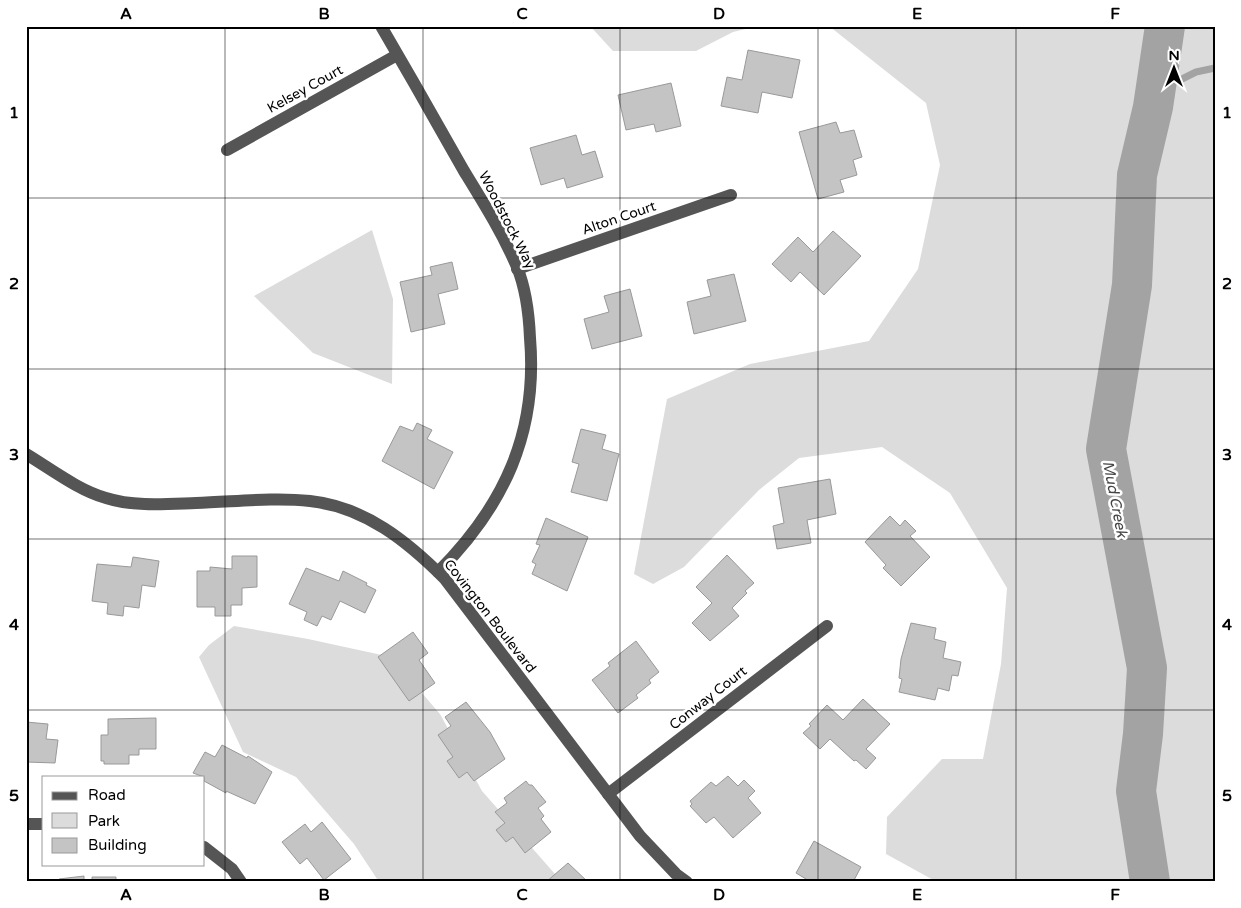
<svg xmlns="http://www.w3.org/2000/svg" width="1241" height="908" viewBox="0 0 1241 908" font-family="'Varela Round',sans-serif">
	<rect width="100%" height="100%" fill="#fff"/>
	<g fill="#dcdcdc">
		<polygon points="758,26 733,32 696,51 613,51 591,27"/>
		<polygon points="829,26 1215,26 1215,882 937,882 886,854 887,817 942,759 983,759 1001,664 1007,588 950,493 882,447 799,458 759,490 684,567 653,584 634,574 667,399 750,364 869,341 918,269 940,165 926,103"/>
		<polygon points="372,230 393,299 392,384 313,353 254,296"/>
		<polygon points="234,626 308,639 391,657 440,714 482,791 562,882 379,882 354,844 296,777 243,752 199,657 209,645"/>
	</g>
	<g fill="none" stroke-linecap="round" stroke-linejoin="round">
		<polyline stroke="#a3a3a3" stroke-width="7" points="1157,80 1180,80 1196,72 1215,68"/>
		<polyline stroke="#a3a3a3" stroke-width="40" points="1150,882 1136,791 1143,734 1147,668 1106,449 1132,285 1137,175 1153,107 1165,26"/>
	</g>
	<g fill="#c4c4c4" stroke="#999">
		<polygon points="748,50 800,60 792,98 762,92 758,113 721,106 727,77 742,80"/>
		<polygon points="671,83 681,126 656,132 654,124 626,130 618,95"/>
		<polygon points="836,122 840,133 854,130 862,157 853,160 857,175 840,180 844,192 818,199 799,132"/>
		<polygon points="576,135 582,155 595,151 603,177 567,188 564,178 541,185 530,148"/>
		<polygon points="833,231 861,256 824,295 800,272 791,282 772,264 798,237 813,252"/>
		<polygon points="452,262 458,289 438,294 445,324 411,332 400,282 432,275 430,267"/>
		<polygon points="734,274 746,321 694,334 687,302 711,296 707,280"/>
		<polygon points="630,289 642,336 592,349 584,319 609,312 604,296"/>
		<polygon points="417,423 432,430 427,439 453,452 434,489 382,461 400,426 413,431"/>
		<polygon points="581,429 606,435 602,449 619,454 607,501 571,492 579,464 572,462"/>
		<polygon points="830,479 836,514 807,520 811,543 777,549 773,526 784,523 778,488"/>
		<polygon points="890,516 900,526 905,520 916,531 910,536 930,557 901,586 883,568 886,565 865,542"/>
		<polygon points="546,518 588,537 567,591 532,574 536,564 532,562 540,545 536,544"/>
		<polygon points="727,555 754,583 745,591 747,593 732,608 739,616 710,641 692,623 712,603 696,587"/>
		<polygon points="232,556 257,556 257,587 242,588 242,605 231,605 231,616 215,616 215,607 197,607 197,571 210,571 210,567 232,569"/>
		<polygon points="133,557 159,561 155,587 142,585 139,608 124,606 123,616 107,614 108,603 92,601 97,564 131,567"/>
		<polygon points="306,568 339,581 343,571 367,583 366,585 376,590 365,613 340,601 331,620 322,616 317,626 304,620 307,612 289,604"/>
		<polygon points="911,623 936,628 934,639 946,642 943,658 961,662 958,676 952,675 949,691 938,688 935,700 899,692 902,679 899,678 901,659"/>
		<polygon points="413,632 428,653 419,660 435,683 409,701 378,657"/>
		<polygon points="636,641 659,672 649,680 651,683 636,695 638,698 618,713 592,680 610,666 608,663"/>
		<polygon points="863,699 890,724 866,749 876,758 866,769 856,760 854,761 830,739 820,749 803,733 811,726 809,724 827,705 843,720"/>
		<polygon points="466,702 490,732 505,759 474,781 467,772 459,778 447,761 453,757 438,735 451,726 445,717"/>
		<polygon points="156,718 156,749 139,749 139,755 129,755 129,764 104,764 104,761 101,761 101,735 108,735 108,719"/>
		<polygon points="26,722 48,724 46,739 58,740 55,763 26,762"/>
		<polygon points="222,745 247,758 248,756 272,772 255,804 226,791 226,793 204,781 204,777 193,773 205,752 215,757"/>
		<polygon points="728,776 738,786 744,780 755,791 748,798 761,813 733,838 714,817 706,823 690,806 692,804 690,801 711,782 716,786"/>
		<polygon points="526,781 529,785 532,785 546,802 538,808 544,816 541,819 551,832 525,853 513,837 506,842 496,830 505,823 495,812 507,803 504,798"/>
		<polygon points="322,822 351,859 324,880 307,858 300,864 282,842 305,824 311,832"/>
		<polygon points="814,841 861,867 853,882 811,882 796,873"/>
		<polygon points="568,863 588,882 546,882"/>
		<polygon points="84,876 84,881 92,881 92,877 116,877 116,882 59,882 59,879"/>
	</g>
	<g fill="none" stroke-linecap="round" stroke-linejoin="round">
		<g stroke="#555" stroke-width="12">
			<path d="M381,26C409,74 437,123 464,171C483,202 503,234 517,267C526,289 529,314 530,338C538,433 504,506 438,572"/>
			<polyline points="227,150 397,55"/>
			<polyline points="517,269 731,195"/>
			<path d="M26,454C51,469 78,490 106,498C134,507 167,504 196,503C233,502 273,497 310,501C365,507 407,541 445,579L640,836L676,874L687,882"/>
			<polyline points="608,794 827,626"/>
			<polyline points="26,824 44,824"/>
			<polyline points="204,847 232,869 241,882"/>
		</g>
	</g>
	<path fill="none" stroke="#000" stroke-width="1" stroke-opacity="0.55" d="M225,26V882M423,26V882M620,26V882M818,26V882M1016,26V882M26,198H1215M26,369H1215M26,539H1215M26,710H1215"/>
	<g text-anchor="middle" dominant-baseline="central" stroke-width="5" stroke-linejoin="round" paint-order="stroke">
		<g font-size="14" fill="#000" stroke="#fff">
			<text transform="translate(305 89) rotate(-29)">Kelsey Court</text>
			<text transform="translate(619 218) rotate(-19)">Alton Court</text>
			<text transform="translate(507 220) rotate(63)">Woodstock Way</text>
			<text transform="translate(490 616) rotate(52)">Covington Boulevard</text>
			<text transform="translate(708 698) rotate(-38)">Conway Court</text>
		</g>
		<g font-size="15" font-style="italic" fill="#444" stroke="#fff">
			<text transform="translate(1115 499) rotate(79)">Mud Creek</text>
		</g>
	</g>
	<rect width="1241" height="908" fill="none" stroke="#ffffff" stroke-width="55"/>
	<rect x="42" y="776" width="162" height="90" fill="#ffffff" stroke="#999999"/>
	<rect x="52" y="792" width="25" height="8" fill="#555555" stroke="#999999"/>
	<text x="88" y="800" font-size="15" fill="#000000">Road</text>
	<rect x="52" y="813" width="25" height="15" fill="#dcdcdc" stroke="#999999"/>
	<text x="88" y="826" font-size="15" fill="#000000">Park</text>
	<rect x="52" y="838" width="25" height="15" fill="#c4c4c4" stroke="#999999"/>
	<text x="88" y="850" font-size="15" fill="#000000">Building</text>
	<g transform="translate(1174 68)" stroke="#ffffff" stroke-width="4" paint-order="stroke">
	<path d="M0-4L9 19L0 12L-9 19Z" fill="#000000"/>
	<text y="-8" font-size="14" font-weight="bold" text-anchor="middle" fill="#000000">N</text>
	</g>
	<rect x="28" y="28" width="1186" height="852" fill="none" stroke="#000" stroke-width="2"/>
	<g font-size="16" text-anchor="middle" font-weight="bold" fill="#000">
		<text x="126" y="19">A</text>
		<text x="324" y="19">B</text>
		<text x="522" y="19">C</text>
		<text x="719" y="19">D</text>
		<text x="917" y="19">E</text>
		<text x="1115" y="19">F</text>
		<text x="14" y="118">1</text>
		<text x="1227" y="118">1</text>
		<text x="14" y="289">2</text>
		<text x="1227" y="289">2</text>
		<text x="14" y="460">3</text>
		<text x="1227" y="460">3</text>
		<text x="14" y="630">4</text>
		<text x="1227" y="630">4</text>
		<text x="14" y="801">5</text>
		<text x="1227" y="801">5</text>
		<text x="126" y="900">A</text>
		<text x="324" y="900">B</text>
		<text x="522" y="900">C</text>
		<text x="719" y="900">D</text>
		<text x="917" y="900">E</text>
		<text x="1115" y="900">F</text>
	</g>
</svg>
